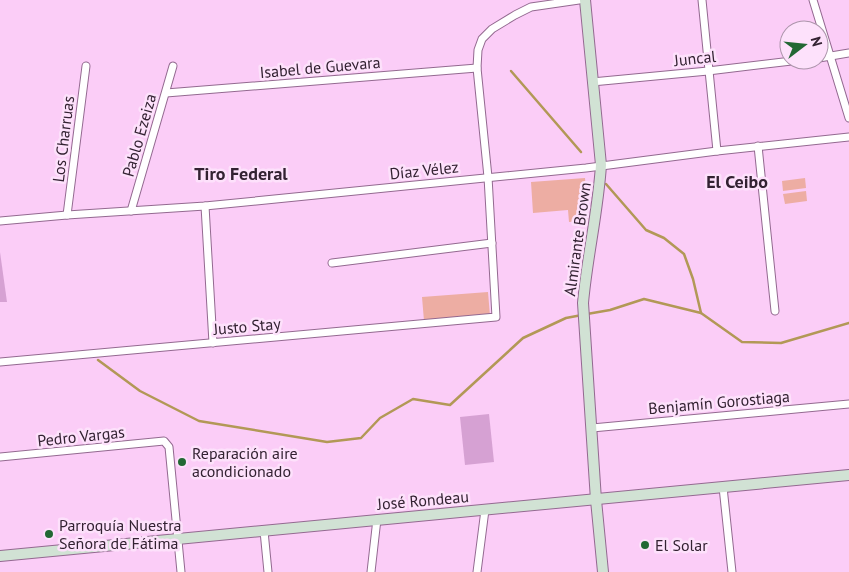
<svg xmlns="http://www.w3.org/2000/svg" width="849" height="572" viewBox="0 0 849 572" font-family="'PT Sans',sans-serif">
	<rect width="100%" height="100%" fill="#fbcdf7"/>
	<g fill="#edada3">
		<polygon points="585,178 588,220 569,222 568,210 533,213 531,182"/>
		<polygon points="805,178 806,188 783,191 782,181"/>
		<polygon points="806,191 807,201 785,204 783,194"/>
		<polygon points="488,292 490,316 424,321 422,297"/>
	</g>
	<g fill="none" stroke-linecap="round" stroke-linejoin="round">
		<g stroke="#b29856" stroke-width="2.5">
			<polyline points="511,71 581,152"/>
			<polyline points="606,184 646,230 664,238 684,254 693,279 701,313"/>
			<polyline points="587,314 610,310 644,299 701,313 742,342 781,343 849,323"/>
			<polyline points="98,360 140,391 199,421 327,442 361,438 380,418 413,399 450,405 523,338 566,318 582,315"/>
		</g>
	</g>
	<g fill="#d6a1d3">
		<polygon points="0,252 7,302 0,302"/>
		<polygon points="489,414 494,462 465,465 460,417"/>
	</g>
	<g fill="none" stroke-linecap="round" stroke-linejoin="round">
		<defs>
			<g id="street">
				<polyline points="702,0 717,151"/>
				<polyline points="813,0 849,118"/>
				<polyline points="819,58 849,53"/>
				<polyline points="592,82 708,71 800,60"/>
				<polyline points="166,93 477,68"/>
				<polyline points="758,146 775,311"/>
				<polyline points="205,206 213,343"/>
				<polyline points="131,211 173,66"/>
				<polyline points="67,215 86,66"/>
				<polyline points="0,221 67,215 205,206 586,168 717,151 849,137"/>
				<polyline points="332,263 492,243"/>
				<polyline points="0,362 496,317 488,177 477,68 478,50 482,39 492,29 515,15 531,7 579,0"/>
				<polyline points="592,428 849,404"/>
				<polyline points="0,457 164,441 169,447 181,572"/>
				<polyline points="723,487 732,572"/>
				<polyline points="264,531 268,572"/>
				<polyline points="371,572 377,519"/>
				<polyline points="477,572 485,510"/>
			</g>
			<g id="secondary">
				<path d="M585,0L601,165C598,212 587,257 583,303L596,500L603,572"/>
				<polyline points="0,556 849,475"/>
			</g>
		</defs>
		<use href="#street" stroke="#936990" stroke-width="9"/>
		<use href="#secondary" stroke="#936990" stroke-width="12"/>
		<use href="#street" stroke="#fff" stroke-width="7"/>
		<use href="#secondary" stroke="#d1e2d4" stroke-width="10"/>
	</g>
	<g fill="#226834" stroke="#fde1fb" stroke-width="2">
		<circle cx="182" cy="462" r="5"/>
		<circle cx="49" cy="534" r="5"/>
		<circle cx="645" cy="545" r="5"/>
	</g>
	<g text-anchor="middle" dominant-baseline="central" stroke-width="5" stroke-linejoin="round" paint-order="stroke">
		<g font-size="16" fill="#332232" stroke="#fde1fb">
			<text transform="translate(695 58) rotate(-6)">Juncal</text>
			<text transform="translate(320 67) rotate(-5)">Isabel de Guevara</text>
			<text transform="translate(139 135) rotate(-74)">Pablo Ezeiza</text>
			<text transform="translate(63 139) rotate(-83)">Los Charruas</text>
			<text transform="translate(424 170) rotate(-6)">Díaz Vélez</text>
			<text transform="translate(577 239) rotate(-82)">Almirante Brown</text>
			<text transform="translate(247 326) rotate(-5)">Justo Stay</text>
			<text transform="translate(719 402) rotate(-5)">Benjamín Gorostiaga</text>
			<text transform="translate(81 436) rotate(-6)">Pedro Vargas</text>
			<text transform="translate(423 500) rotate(-5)">José Rondeau</text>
		</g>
		<g font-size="16" fill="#332232" stroke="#fde1fb" text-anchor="start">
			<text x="192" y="453">Reparación aire<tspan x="192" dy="18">acondicionado</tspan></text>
			<text x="59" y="525">Parroquía Nuestra<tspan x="59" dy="18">Señora de Fátima</tspan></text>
			<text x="655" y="545">El Solar</text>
		</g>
		<g font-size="18" font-weight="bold" fill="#332232" stroke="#fde1fb">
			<text x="241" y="173">Tiro Federal</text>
			<text x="737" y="181">El Ceibo</text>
		</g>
	</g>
	<g transform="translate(804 45) rotate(74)"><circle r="24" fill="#fde1fb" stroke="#ac95ab"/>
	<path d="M0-4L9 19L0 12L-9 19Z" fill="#226834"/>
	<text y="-8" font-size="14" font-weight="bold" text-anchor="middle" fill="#332232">N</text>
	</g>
</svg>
